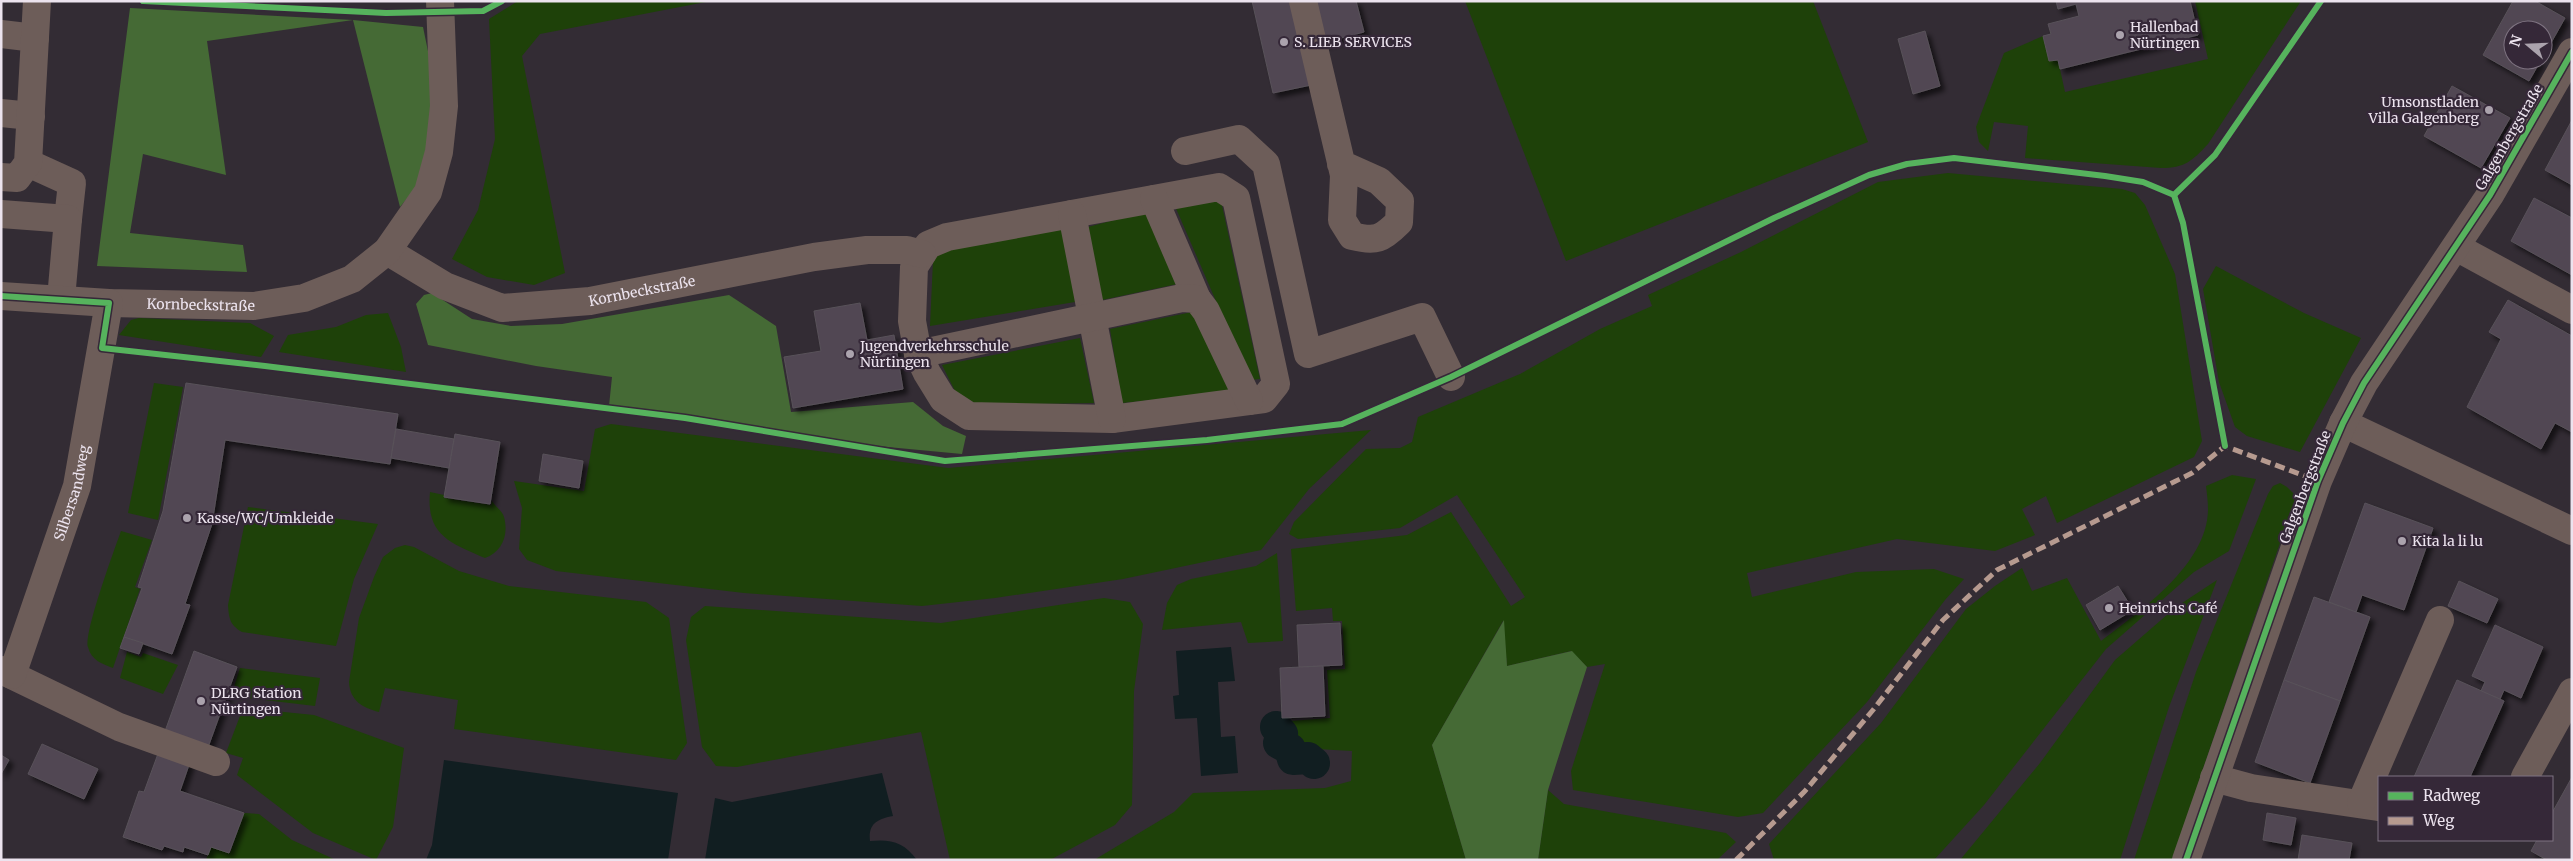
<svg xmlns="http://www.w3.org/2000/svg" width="2573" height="861" viewBox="0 0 2573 861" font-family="Merriweather,serif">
	<defs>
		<filter id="shadow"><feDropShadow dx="4.5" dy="4.5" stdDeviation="2.5" flood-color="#0009"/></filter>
	</defs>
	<rect width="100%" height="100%" fill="#332c34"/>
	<g fill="#1e4109">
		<polygon points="518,1 711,1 540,34 522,56 565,273 534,285 487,277 452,259 478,210 495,139 489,19"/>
		<polygon points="1465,1 1813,1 1868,142 1566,261"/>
		<path d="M2195,1H2301L2208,144C2192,161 2185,168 2161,168L2025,158L2028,126L1994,122L1988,151L1979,142L1976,127L2004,53L2043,36L2049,61L2058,60L2065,92L2208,59Z"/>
		<polygon points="1948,173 2122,189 2135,193 2145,205 2175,274 2202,441 2194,457 2057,523 2046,496 2022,509 2035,535 1995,551 1897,539 1747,573 1752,597 1856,572 1934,569 1964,579 1945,600 1867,702 1763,813 1738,817 1573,790 1571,771 1605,664 1587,667 1571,651 1507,666 1503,621 1432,745 1466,860 1094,860 1174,812 1193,793 1325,788 1351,781 1352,751 1299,748 1290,721 1330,718 1327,670 1345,669 1342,621 1333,621 1332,608 1296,611 1291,549 1407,535 1451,512 1511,606 1525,597 1457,495 1400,528 1298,539 1289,534 1294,522 1366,449 1400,448 1412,442 1418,417 1520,374 1600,329 1652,306 1648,295 1741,252 1878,182"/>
		<polygon points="1221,201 1260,379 1250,380 1175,206"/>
		<polygon points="1145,212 1182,283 1102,300 1088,227"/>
		<polygon points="1065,227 1075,302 930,326 933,261 940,251"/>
		<polygon points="2216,266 2304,313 2361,338 2300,452 2247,436 2235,427 2219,382 2203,289"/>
		<polygon points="1192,312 1233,392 1122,403 1110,329"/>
		<polygon points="388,313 401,347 406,372 279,352 288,335 336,327 366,315"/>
		<polygon points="139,318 250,323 274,336 261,357 119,335 131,320"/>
		<polygon points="1080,338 1094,403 978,405 956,393 942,365"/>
		<polygon points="154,383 183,387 158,520 128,513"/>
		<polygon points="611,424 948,468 1371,430 1309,489 1261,550 1123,579 995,598 922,606 744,593 556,571 527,560 519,549 522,508 514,481 584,491 595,429"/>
		<path d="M2232,475L2256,479L2229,551L2194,572L2106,649L1984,805L1934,860H1774L1769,844L1881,723L1966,609L1995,586L2022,568L2032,591L2067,578L2101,641C2140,611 2207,565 2208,510C2208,502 2207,494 2206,486Z"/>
		<polygon points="2280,483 2287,487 2296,496 2172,860 2134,860 2196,672 2268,494 2273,486"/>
		<path d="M430,492L444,495V498L491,505L492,501C495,506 503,512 504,517C509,535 502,552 485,558C450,543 426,535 430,492Z"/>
		<path d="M248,507L378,524L354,579L336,646L242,632C230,625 229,619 228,605Z"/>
		<path d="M121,531L152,540L135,587L140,589L113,668C102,664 91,660 88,647C84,632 114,551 121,531Z"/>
		<path d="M405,545L414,547L459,571L509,586L646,602L669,618L687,743L676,760L454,729L458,700L385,688L379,712C363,708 350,701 349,682L359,618L374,577L383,557L395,548Z"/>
		<polygon points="1277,553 1283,641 1248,643 1241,622 1162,630 1167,603 1177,585 1191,579 1256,566"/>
		<polygon points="2217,580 2169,707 2120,860 1960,860 2040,763 2115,660 2176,607"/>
		<polygon points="1104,598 1130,602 1143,624 1134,691 1132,805 1115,825 1050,860 950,860 921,732 737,767 716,766 702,747 686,640 691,617 705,606 941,623"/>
		<polygon points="127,652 141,657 143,653 178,665 163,694 120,678"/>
		<polygon points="240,668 320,678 315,706 231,696"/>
		<polygon points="243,708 314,715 404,748 393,827 376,860 313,833 237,775 243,758 226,753"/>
		<polygon points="1548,790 1564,804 1726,833 1736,842 1717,860 1538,860"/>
		<polygon points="244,813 259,814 292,840 336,860 206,860 211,847 230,853"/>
	</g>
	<g fill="#456a35">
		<polygon points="130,8 353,20 423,27 436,90 433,145 418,185 400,207 353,20 207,41 226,175 143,154 130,233 243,245 247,272 97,266"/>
		<polygon points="432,293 472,319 511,326 562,324 729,295 776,326 791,412 913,402 943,426 966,436 962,454 877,446 609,406 612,377 536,366 428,345 416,304 424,295"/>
		<polygon points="1504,620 1507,666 1572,651 1587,667 1548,790 1538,860 1466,860 1432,745"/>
	</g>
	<g fill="#111e21">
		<polygon points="1231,647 1235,681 1218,682 1221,737 1235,736 1238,773 1201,776 1197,718 1175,719 1173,696 1179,695 1176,651"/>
		<polygon points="444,760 678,793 668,860 426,860 432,845"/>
		<path d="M882,773L893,816C877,819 868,824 870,841C891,839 904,842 917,860H705L715,798L732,802Z"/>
	</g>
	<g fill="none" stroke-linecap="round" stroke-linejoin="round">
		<polyline stroke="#111e21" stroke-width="32" points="1276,727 1282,734 1279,743 1290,749 1293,759 1308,758 1314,763"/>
	</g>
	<g fill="#514653" stroke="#585259" filter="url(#shadow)">
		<polygon points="1252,1 1296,1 1316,84 1273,93"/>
		<polygon points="1312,1 1356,1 1364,32 1322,43"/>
		<polygon points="2056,1 2190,1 2198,35 2060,69 2058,60 2049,61 2043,36 2051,34 2048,24 2079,16 2076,4 2058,9"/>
		<polygon points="2513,1 2535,1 2565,18 2543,57 2543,30 2513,30 2513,60 2541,60 2529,81 2483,55"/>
		<polygon points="1925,31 1940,86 1913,94 1898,39"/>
		<polygon points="2452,86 2510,118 2481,168 2424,136"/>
		<polygon points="2572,120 2572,185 2545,170"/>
		<polygon points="2534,198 2572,218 2572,275 2511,241"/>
		<polygon points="2508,300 2572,336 2572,432 2555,423 2541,449 2467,407 2501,339 2489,332"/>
		<polygon points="860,303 867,340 894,335 903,389 793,408 784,357 821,351 814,311"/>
		<polygon points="186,383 398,414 390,464 225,440 212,524 185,604 190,605 172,654 124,637 142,588 138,587 163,511"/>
		<polygon points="396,429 454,439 449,468 391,458"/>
		<polygon points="455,434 500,442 490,504 444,497"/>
		<polygon points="543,454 583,461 579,488 539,481"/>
		<polygon points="2365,503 2433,528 2404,610 2362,595 2356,612 2329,602"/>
		<polygon points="2459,581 2498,599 2487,623 2448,606"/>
		<polygon points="2118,586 2133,610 2100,630 2086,605"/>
		<polygon points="2314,597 2370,617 2340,701 2284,680"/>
		<polygon points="1340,623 1342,665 1299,667 1297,625"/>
		<polygon points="2495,625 2543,647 2521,698 2504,690 2500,699 2481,691 2485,682 2472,676"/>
		<polygon points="124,637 143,643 139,654 120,648"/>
		<polygon points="194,651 237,667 207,750 164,734"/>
		<polygon points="1323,666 1325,716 1282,718 1280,668"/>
		<polygon points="2284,680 2340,701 2310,783 2255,762"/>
		<polygon points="2457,680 2504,701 2470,777 2414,777"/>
		<polygon points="42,744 98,769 84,799 28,774"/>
		<polygon points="159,751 190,762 180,791 244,813 229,853 211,847 208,855 184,847 183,852 164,846 162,850 123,837 139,791 144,792"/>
		<polygon points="1,755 9,760 1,774"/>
		<polygon points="2572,777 2572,860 2547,860 2531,851 2537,840 2552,840 2552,813"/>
		<polygon points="2267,813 2296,818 2291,845 2263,840"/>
		<polygon points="2302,835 2352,843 2349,860 2298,860"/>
	</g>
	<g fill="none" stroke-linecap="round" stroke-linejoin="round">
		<g stroke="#6d5d59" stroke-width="28">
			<path d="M1303,1L1344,175L1342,220L1352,236C1376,242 1382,239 1399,222L1400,201L1379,181L1341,164"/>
			<polyline points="1,34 35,38"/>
			<polyline points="1,113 31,116"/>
			<polyline points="1185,151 1239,139 1266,164 1308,354 1422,317 1451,377"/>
			<polyline points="28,163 72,183 68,219"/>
			<polyline points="1,177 17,178 28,163 37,1"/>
			<polygon points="1219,187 1236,198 1276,384 1264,399 1112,419 969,416 943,399 927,373 918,354 912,321 914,267 928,245 947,237"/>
			<polyline points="1154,199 1197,299"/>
			<polyline points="1,214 68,219 61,299"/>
			<polyline points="1072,214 1112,419"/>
			<polyline points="2456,247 2572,310"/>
			<path id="s1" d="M387,251L445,286L502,308L590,301L814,257L867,250H907L922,254"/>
			<path id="s2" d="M1,296L109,303L254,306L304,298L352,279L387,251L428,192L439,152L444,106L440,1"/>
			<polyline points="918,354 1182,298 1197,299 1206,311 1249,401"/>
			<polyline points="2343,423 2572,531"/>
			<polyline points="1,670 119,727 216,762"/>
			<path id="s3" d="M12,675L77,486L109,303"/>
			<polyline points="2525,777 2572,692"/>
			<polyline points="2214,778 2251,788 2378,807"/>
			<polyline points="2361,803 2440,620"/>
			<polyline points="2186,860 2318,481 2343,423 2364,383 2490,195 2572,52"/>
		</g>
		<polyline stroke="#b69a8f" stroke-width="5" stroke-dasharray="10 5" stroke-linecap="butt" points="1736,860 1805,791 1873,710 1943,620 1997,570 2192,473 2225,446 2318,481"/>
		<defs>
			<g id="cycleway">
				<polyline points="143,1 386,13 483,11 502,1"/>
				<polyline points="2174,195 2183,223 2225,446"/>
				<polyline points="1,296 109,303 102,348 265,366 685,418 945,461 1207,440 1342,424 1451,377 1774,218 1869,175 1907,164 1954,158 2105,176 2143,182 2174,195 2215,155 2321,1"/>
				<polyline points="2186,860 2318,481 2343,423 2364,383 2490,195 2572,52"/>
			</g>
		</defs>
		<use href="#cycleway" stroke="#352838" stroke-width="9"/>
		<use href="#cycleway" stroke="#56b35d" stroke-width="6"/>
	</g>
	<g fill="#aba3ad" stroke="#352838" stroke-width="2">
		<circle cx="2120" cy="35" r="5"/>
		<circle cx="1284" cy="42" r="5"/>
		<circle cx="2489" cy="110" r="5"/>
		<circle cx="850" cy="354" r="5"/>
		<circle cx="187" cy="518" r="5"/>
		<circle cx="2402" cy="541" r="5"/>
		<circle cx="2109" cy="608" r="5"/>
		<circle cx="201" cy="701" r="5"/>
	</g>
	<g text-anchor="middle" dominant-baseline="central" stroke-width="4.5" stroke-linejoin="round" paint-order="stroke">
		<g font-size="14" fill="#ece3ee" stroke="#352838" text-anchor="start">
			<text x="2130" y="27">Hallenbad<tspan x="2130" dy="16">Nürtingen</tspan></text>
			<text x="1294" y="42">S. LIEB SERVICES</text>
			<text x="2479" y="102" text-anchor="end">Umsonstladen<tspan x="2479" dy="16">Villa Galgenberg</tspan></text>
			<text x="860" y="346">Jugendverkehrsschule<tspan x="860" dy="16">Nürtingen</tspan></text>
			<text x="197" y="518">Kasse/WC/Umkleide</text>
			<text x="2412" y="541">Kita la li lu</text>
			<text x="2119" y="608">Heinrichs Café</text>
			<text x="211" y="693">DLRG Station<tspan x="211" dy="16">Nürtingen</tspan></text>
		</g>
		<g font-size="14" fill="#ece3ee" stroke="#352838">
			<text transform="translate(2509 137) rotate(-60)">Galgenbergstraße</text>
			<text stroke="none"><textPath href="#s1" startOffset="270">Kornbeckstraße</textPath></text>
			<text stroke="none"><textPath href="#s2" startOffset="200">Kornbeckstraße</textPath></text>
			<text transform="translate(2305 487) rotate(-69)">Galgenbergstraße</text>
			<text stroke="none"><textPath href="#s3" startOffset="192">Silbersandweg</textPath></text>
		</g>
	</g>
	<rect width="2573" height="861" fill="none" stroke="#ece3ee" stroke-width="5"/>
	<rect x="2378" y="776" width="175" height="65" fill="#352838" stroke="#7e7381"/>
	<rect x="2388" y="792" width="25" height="8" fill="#56b35d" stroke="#7e7381"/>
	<text x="2423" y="801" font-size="15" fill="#ece3ee">Radweg</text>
	<rect x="2388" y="817" width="25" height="8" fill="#b69a8f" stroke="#7e7381"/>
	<text x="2423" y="826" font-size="15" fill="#ece3ee">Weg</text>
	<g transform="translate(2528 45) rotate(289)"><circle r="24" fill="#352838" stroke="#7e7381"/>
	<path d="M0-4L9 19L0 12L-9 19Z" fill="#aba3ad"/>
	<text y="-8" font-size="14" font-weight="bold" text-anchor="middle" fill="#ece3ee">N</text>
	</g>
</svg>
